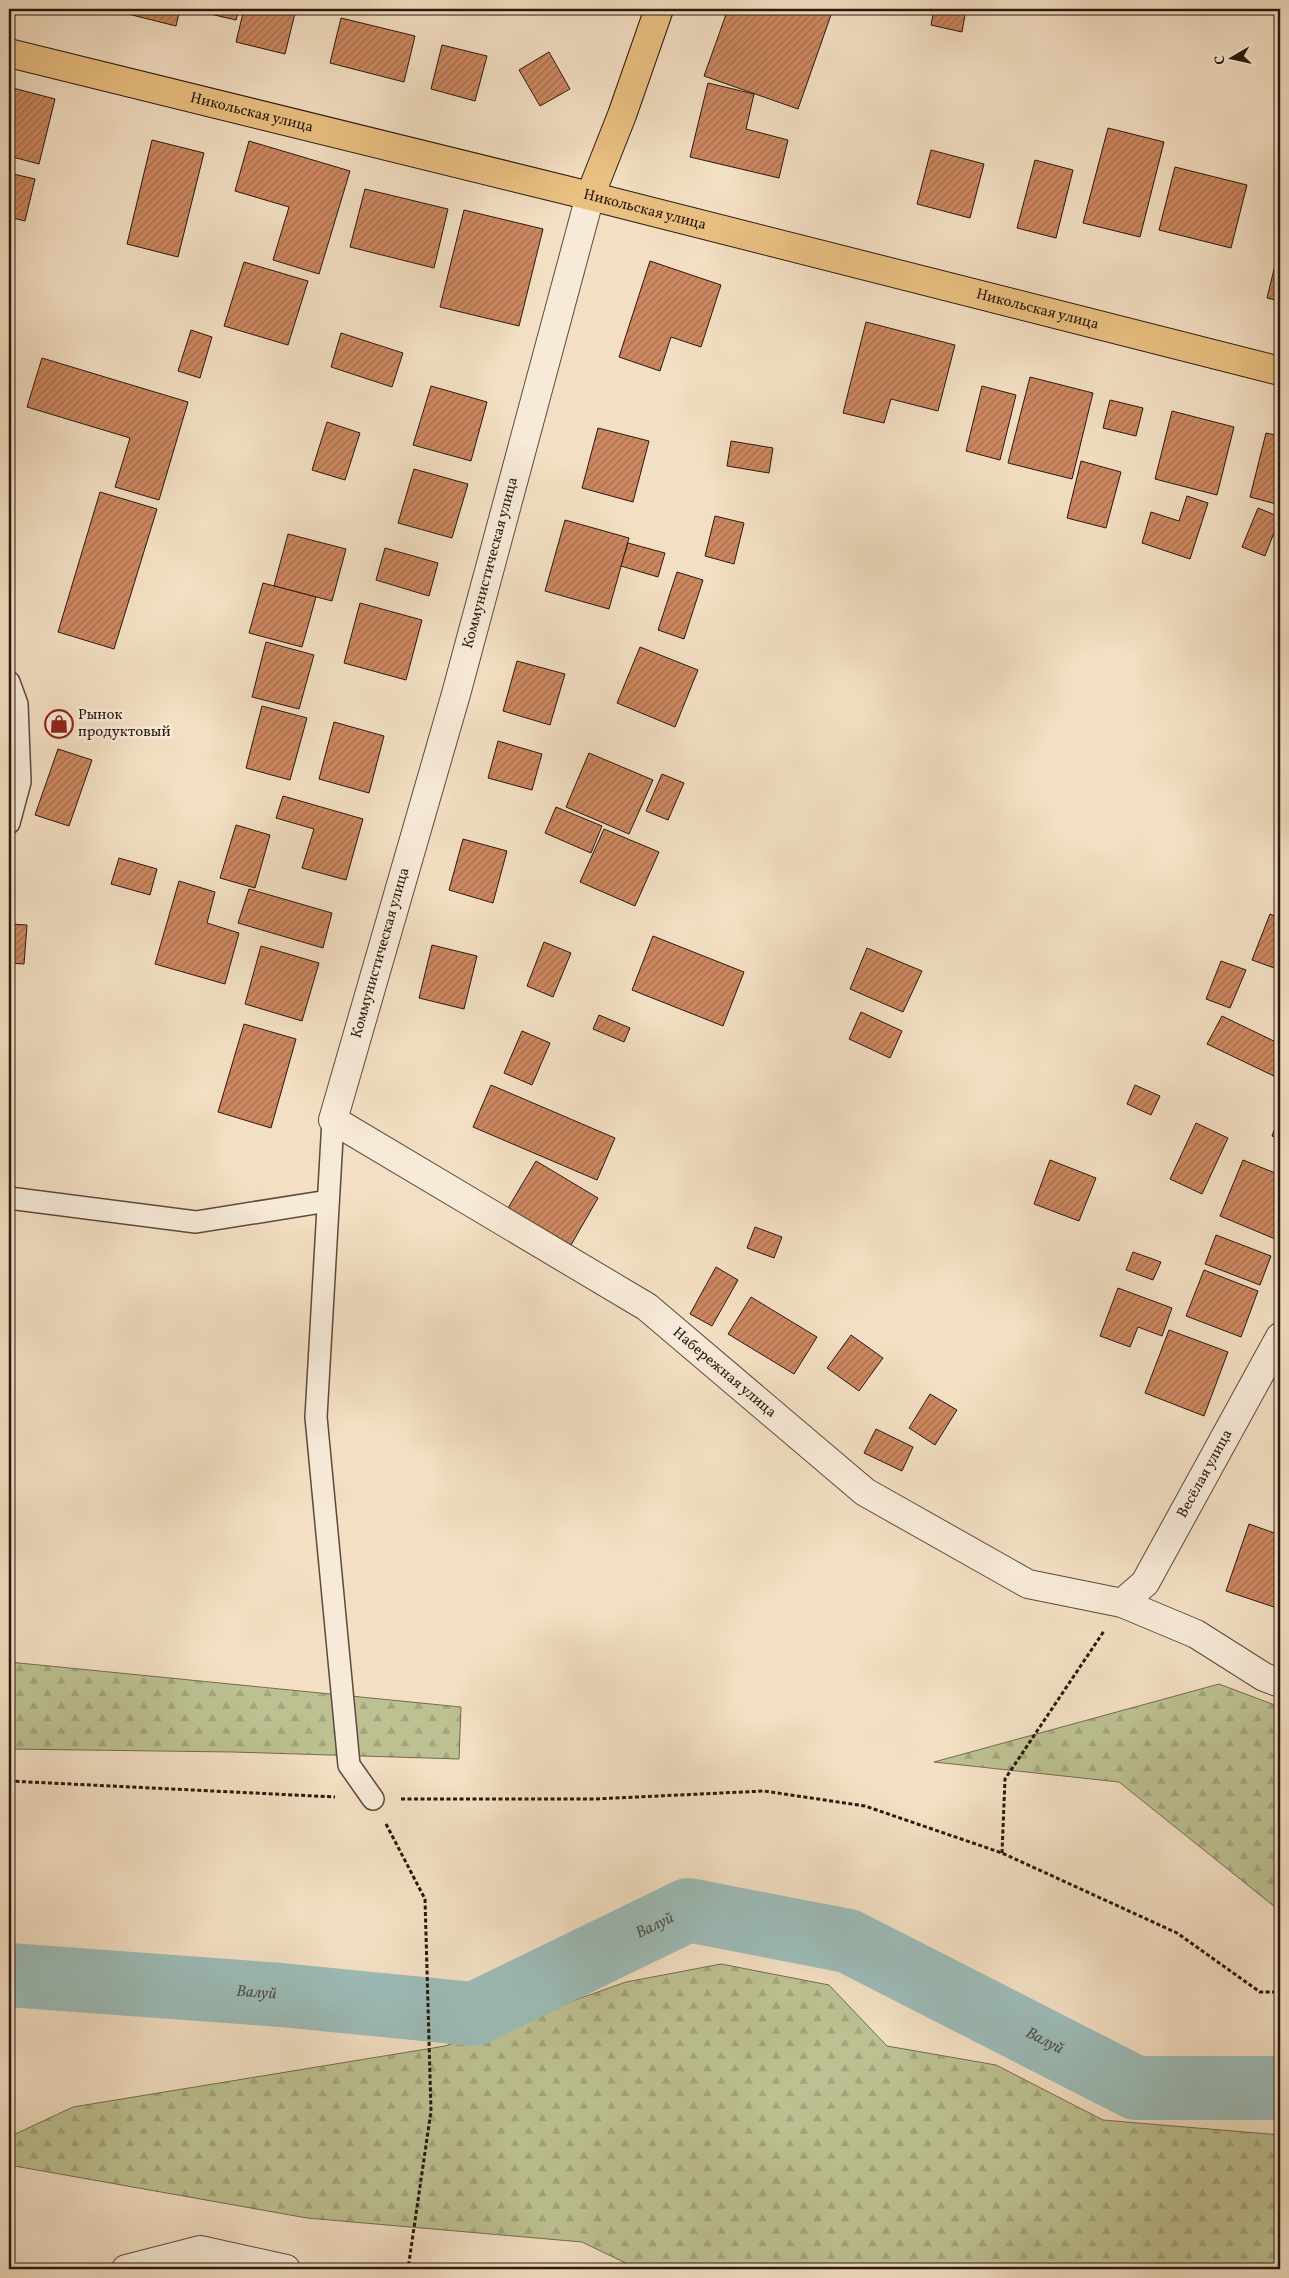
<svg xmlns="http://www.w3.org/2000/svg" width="1289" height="2278" viewBox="0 0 1289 2278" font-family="Vollkorn,serif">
	<defs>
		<pattern id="forest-firs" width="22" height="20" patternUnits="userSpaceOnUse" patternTransform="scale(1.25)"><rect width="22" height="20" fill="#bdc192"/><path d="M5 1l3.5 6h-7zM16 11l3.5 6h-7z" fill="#a2a57d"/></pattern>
		<pattern id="building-hatch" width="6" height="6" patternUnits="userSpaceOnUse" patternTransform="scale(1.25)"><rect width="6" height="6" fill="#cd8861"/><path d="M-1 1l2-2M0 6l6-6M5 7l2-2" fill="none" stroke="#a66e4e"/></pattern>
	</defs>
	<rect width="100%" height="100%" fill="#f3dfc3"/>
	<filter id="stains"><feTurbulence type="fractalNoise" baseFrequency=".004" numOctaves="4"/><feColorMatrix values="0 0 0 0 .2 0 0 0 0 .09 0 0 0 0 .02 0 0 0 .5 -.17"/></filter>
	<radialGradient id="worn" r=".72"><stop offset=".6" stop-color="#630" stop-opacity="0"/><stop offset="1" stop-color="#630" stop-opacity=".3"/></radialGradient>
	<g fill="url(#forest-firs)" stroke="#736c50">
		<polygon points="9,1662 461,1707 459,1759 233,1752 9,1749"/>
		<polygon points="1219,1684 1280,1707 1280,1911 1119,1782 934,1762"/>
		<polygon points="721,1964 829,1985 887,2046 996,2065 1103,2120 1280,2135 1280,2269 638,2269 582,2242 307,2218 9,2165 9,2137 73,2107 445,2046 626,1982"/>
	</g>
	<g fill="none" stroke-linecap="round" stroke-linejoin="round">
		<path stroke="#9cbcb8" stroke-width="64" id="s1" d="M9,1975L281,1995L474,2014L688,1910L848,1941L1136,2088H1280"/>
	</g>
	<g fill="url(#building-hatch)" stroke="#29180e">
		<polygon points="108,9 180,9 176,26"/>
		<polygon points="212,9 239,9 236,20 210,14"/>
		<polygon points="244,9 296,9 285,54 236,42"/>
		<polygon points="728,9 823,9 832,12 798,109 704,76"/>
		<polygon points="934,9 966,9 962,32 931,25"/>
		<polygon points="341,18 415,36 404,82 330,63"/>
		<polygon points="442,45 487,56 475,101 431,89"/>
		<polygon points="549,52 570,89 540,106 519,70"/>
		<polygon points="708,83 754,94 746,129 788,140 779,178 690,157"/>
		<polygon points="9,87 55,99 39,164 9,156"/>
		<polygon points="1108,128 1164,142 1140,237 1083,223"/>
		<polygon points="152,140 204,153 178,257 127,244"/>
		<polygon points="249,141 350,171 319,274 273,260 289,207 235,191"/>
		<polygon points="931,150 984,164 970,218 917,204"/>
		<polygon points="1035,160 1073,170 1056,238 1017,228"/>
		<polygon points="1175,167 1247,185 1231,248 1159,230"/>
		<polygon points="9,173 35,179 25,221 9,217"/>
		<polygon points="365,189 448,209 434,268 350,247"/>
		<polygon points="464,210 543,229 519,326 440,307"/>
		<polygon points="1280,245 1280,301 1267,298"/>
		<polygon points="650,261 721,285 701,347 671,337 660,371 619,357"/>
		<polygon points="244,262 308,281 288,345 224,326"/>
		<polygon points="866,322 955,345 938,411 891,399 884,423 843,413"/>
		<polygon points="191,330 212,337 200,378 178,371"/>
		<polygon points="341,333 403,353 392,387 331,367"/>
		<polygon points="42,358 188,402 159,500 115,487 130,438 27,407"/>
		<polygon points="1030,377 1093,393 1072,479 1008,463"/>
		<polygon points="431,386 487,402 471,461 413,445"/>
		<polygon points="982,386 1016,395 1000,460 966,451"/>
		<polygon points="1110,400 1143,408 1136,436 1103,428"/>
		<polygon points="1172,411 1234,427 1217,495 1155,479"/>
		<polygon points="327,422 360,433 345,480 312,470"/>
		<polygon points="598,428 649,441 633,502 582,488"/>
		<polygon points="1266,433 1280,436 1280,505 1250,497"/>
		<polygon points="731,441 773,448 769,473 727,466"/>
		<polygon points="1081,461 1121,472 1106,528 1067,518"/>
		<polygon points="414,469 468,484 452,538 398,523"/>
		<polygon points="100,492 157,509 114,649 58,632"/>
		<polygon points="1187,496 1208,503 1190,559 1142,543 1151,512 1179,521"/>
		<polygon points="1258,508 1280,517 1265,556 1242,547"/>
		<polygon points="715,516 744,523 734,564 705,556"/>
		<polygon points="565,520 629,538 609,609 545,591"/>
		<polygon points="288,534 346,549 332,601 274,586"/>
		<polygon points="628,543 665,553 658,577 621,566"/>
		<polygon points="385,548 438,563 429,596 376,580"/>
		<polygon points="677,572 703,580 684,639 658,630"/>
		<polygon points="263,583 316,597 302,647 249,633"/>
		<polygon points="360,603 422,620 406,680 344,663"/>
		<polygon points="266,642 314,655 299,709 252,697"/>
		<polygon points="640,647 698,670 675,727 617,703"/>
		<polygon points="517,661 565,674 550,725 503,711"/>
		<polygon points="262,706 307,718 290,780 246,768"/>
		<polygon points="334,722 384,736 369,793 319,779"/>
		<polygon points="498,741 542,754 532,790 488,778"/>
		<polygon points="58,749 92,760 69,826 35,815"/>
		<polygon points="589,753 653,780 629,834 566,807"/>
		<polygon points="662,774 684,783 668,820 646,811"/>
		<polygon points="283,796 363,819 346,880 302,868 314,829 276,818"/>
		<polygon points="556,807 602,826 591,853 545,833"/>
		<polygon points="236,825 270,835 255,888 220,878"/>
		<polygon points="604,829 659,852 635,906 580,882"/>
		<polygon points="463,839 507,851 493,903 449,890"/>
		<polygon points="119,858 157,869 150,895 111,884"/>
		<polygon points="179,881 215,892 207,923 239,933 225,984 155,964"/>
		<polygon points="249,889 332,913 323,948 238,923"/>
		<polygon points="1270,914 1280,918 1280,970 1252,960"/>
		<polygon points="9,924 27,925 24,964 9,963"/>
		<polygon points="653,936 744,972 723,1026 632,990"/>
		<polygon points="544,942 571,953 553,997 527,986"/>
		<polygon points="432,945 477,956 464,1009 419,998"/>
		<polygon points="261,946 319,963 302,1021 245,1004"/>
		<polygon points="867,948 922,971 903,1012 850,989"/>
		<polygon points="1221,961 1246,970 1230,1008 1206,999"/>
		<polygon points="861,1012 902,1031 890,1058 849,1039"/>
		<polygon points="599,1015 630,1028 624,1042 593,1029"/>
		<polygon points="1222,1016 1280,1044 1280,1075 1278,1078 1207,1044"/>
		<polygon points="244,1024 296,1039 271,1128 218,1112"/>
		<polygon points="522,1031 550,1043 532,1085 504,1073"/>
		<polygon points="491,1085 615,1138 597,1180 473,1127"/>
		<polygon points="1135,1085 1160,1096 1151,1115 1127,1104"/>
		<polygon points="1280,1114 1280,1139 1272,1136"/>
		<polygon points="1196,1123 1228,1138 1202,1194 1170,1179"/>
		<polygon points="1050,1160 1096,1178 1079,1221 1034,1204"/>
		<polygon points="1243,1160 1280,1175 1280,1241 1220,1216"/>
		<polygon points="536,1161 598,1198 571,1245 508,1208"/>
		<polygon points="755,1227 782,1237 774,1258 747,1248"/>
		<polygon points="1216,1235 1271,1256 1260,1285 1205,1264"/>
		<polygon points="1133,1252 1161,1262 1153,1280 1126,1270"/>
		<polygon points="716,1267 738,1280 712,1326 690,1314"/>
		<polygon points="1204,1270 1258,1291 1241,1337 1186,1316"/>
		<polygon points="1118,1288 1172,1308 1162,1336 1138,1327 1130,1347 1100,1336"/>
		<polygon points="751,1297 817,1337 794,1374 728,1334"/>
		<polygon points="1169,1330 1228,1352 1204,1416 1145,1393"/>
		<polygon points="851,1335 883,1358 859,1391 827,1368"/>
		<polygon points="930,1394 957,1410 935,1445 909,1428"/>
		<polygon points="876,1429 913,1447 902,1471 864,1453"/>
		<polygon points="1249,1524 1280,1535 1280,1609 1226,1591"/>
	</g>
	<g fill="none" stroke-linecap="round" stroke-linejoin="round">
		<defs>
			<g id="service">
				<polyline points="9,682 17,704 20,782 9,823"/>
				<polyline points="333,1120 316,1417 349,1765 373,1799"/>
				<polyline points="9,1198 196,1222 328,1201"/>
			</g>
			<g id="minor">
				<path id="s2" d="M590,196L456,694L333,1120L647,1307L865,1492L1028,1584L1122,1603L1196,1634L1264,1677L1280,1683"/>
				<path id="s3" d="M1122,1603L1145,1583L1280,1337"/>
				<polyline points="126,2269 200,2250 286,2269"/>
			</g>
			<g id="primary">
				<path id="s4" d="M9,53L590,196L1280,371"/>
				<polyline points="590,196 622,115 659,9"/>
			</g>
		</defs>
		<use href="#service" stroke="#5c4a3b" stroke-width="24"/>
		<use href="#minor" stroke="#5c4a3b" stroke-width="30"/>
		<use href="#primary" stroke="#29180e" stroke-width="30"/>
		<g stroke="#29180e" stroke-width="3" stroke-dasharray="4 2.5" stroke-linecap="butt">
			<polyline points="9,1781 335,1797"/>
			<polyline points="401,1799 594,1799 764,1791 865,1806 1002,1853 1177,1933 1260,1992 1280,1992"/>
			<polyline points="386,1824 425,1899 431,2111 408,2269"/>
			<polyline points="1002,1853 1005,1779 1104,1631"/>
		</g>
		<use href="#service" stroke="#f7ead8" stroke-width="21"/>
		<use href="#minor" stroke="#f7ead8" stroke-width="28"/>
		<use href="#primary" stroke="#eac082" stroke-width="28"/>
	</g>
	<defs>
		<symbol id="shop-ring" viewBox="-11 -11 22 22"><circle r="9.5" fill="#f7ead8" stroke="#8f2418" stroke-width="1.5"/><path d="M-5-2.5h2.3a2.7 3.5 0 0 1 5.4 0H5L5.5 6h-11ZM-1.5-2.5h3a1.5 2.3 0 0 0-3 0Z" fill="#8f2418"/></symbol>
	</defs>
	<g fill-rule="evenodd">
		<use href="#shop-ring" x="43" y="708" width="32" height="32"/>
	</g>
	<g text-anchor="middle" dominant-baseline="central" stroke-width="5" stroke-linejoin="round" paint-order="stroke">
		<g font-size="15" fill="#29180e" stroke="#f7ead8">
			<text stroke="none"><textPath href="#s4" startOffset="250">Никольская улица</textPath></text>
			<text stroke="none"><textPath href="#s4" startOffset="655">Никольская улица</textPath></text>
			<text stroke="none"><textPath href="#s4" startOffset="1060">Никольская улица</textPath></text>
			<text transform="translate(491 563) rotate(-75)">Коммунистическая улица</text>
			<text transform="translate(381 953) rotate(-74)">Коммунистическая улица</text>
			<text stroke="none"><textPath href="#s2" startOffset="1426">Набережная улица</textPath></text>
			<text stroke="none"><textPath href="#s3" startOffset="155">Весёлая улица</textPath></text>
		</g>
		<g font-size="15" fill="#29180e" stroke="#f7ead8" text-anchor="start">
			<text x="78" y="715">Рынок<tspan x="78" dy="17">продуктовый</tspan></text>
		</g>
		<g font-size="16" font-style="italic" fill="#51514a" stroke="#f7ead8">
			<text stroke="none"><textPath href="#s1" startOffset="668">Валуй</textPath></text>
			<text stroke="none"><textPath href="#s1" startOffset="248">Валуй</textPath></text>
			<text stroke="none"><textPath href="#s1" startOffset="1088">Валуй</textPath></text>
		</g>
	</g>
	<rect width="1289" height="2278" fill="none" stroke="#f3dfc3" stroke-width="30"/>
	<rect x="10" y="10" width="1269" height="2258" fill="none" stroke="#29180e" stroke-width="2.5"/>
	<rect x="15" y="15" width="1259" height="2248" fill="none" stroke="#29180e"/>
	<g transform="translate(1232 58) rotate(261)" stroke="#f7ead8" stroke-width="4" paint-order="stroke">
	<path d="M0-4L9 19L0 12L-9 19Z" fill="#29180e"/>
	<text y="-8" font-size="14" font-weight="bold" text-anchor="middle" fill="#29180e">С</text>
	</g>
	<rect width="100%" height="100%" filter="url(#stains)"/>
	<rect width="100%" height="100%" fill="url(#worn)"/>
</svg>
